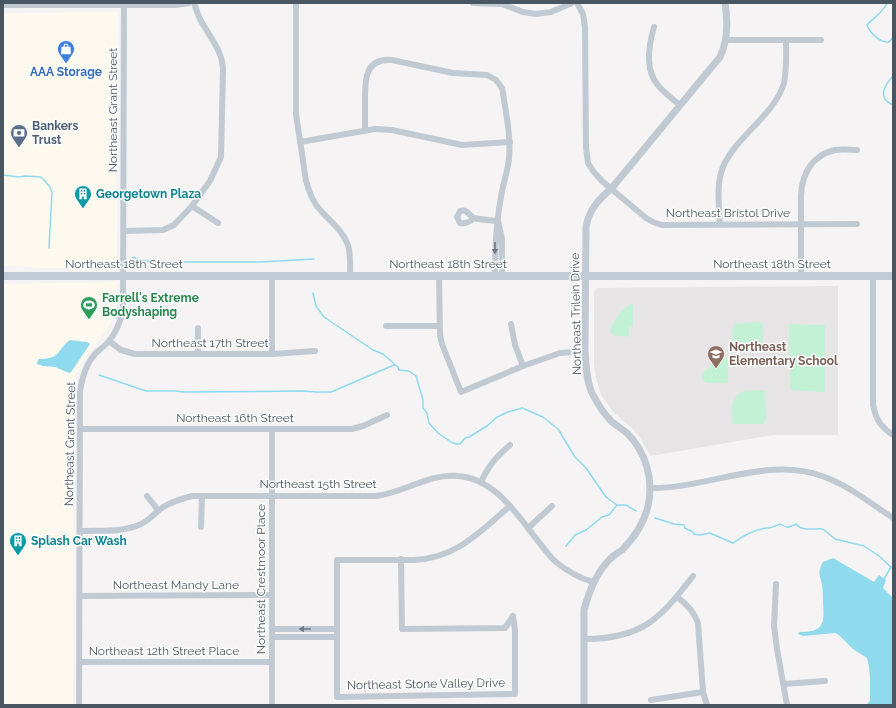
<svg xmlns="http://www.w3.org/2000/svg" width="896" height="708" viewBox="0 0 896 708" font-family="Raleway,sans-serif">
	<rect width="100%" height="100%" fill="#f5f3f3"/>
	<g fill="#fdf9ef">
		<polygon points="118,12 117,268 41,268 3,265 3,13"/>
		<polygon points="117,282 116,314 106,331 81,363 76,375 73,389 73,705 3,705 3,284"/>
	</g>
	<polygon fill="#e6e4e5" points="838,286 838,435 773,435 651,456 639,436 631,427 614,413 601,395 595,374 594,363 594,292 597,288"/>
	<g fill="#c3f1d5">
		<path d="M633,303V327H629V337L614,335L610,332C613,320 621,308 633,303Z"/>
		<path d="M760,322L763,325L762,349C740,353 727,349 734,324Z"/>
		<polygon points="789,324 825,325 825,392 790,390"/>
		<polygon points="717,356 724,356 728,361 728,383 707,383 702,379 702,374 712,365 712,362"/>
		<path d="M765,390L766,420L763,424H733C731,411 730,395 745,391C751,390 759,391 765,390Z"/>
	</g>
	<g fill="#90daee">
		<path d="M70,340L87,342L90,344L71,372L69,373L55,367L43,366L37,364V362L39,359C62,359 56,350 70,340Z"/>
		<path d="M833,558L874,582L879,575L886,580L883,588L893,598V705H866L870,701C870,687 871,671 867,658L853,649L839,635L835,633L803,636L798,634L799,632C822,632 825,626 823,604C823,598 823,591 822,585C820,575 817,572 823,562Z"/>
	</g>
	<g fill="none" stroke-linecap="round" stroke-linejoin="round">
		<g stroke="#90daee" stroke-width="1.5">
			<path d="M887,3C882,14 875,16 867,25C870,33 880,43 889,42L893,37"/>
			<path d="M893,76C884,86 877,98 893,105"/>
			<polyline points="3,175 19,177 25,176 41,177 50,187 52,192 49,248"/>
			<polyline points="133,257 140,260 156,262 260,262 314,259"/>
			<polyline points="313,293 316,306 324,317 373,350 383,354 398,367 399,370 409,371 416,376 423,400 423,408 427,413 429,423 438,433 451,442 456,444 460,444 465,438 469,437 487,426 497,417 508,412 522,408 527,410 543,417 558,429 575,457 586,468 606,497 617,505 626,505 636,511"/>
			<polyline points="99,375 146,391 175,391 184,392 304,391 316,392 331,392 394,365"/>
			<path d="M655,518L674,524L684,525L685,528L693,532L694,534L700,535L710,533L733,543C744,535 755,529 768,528C772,528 776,525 780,524C786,528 789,528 796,524C802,532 815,528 823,529L835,539L864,546L879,556L893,569"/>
			<polyline points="566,546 575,535 586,530 602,517 609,515 617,505"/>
			<polyline points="884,579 891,567"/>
		</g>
		<g stroke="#c1cad2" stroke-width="6">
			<path d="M296,3V114L306,181C309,192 313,203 321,211C331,222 343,231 348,245C351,255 350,266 350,276"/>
			<polyline points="473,3 502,4 523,12 536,14 551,12 572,3"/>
			<polyline points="577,3 583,14 585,27 586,147 588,163 593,171 602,181 646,218 653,222 662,225 857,224"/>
			<polyline points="3,5 176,5 189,3"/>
			<path d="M654,27C649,44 645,69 657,84C663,92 672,99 680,105"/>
			<polyline points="726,40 821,40"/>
			<path d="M365,130C365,120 365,110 365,99C365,79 365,58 392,60L453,73L487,75L496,80L502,88L503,93C506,114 511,136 509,158C508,171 503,183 501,197C496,223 495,249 495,276"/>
			<polyline points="300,142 375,129 392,130 462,145 510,142"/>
			<polyline points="192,206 218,223"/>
			<path d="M474,218C470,222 466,224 460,223L457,217L460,211C468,209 468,215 474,218C481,220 491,220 498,221"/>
			<polyline points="498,221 502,239 502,276"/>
			<path d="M720,224C719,206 716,184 723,167C736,136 774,116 784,83C787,69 786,54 786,40"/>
			<path d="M124,231L163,230L174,225L192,206L210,181L221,157L223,69C222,50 210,37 201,21C198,15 196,9 194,3"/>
			<polyline points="439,276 440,335 442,344 461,392 523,366 560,353 585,351"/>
			<path d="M801,276V195C802,174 812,155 835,150C842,149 850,150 857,150"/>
			<path d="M873,276V405C876,420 881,427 893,435"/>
			<polyline points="511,324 515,345 523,366"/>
			<polyline points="386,326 439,326"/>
			<polyline points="198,328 198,353"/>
			<polyline points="109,341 121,350 135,354 272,354 315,351"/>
			<polyline points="272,354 272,276"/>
			<polyline points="80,429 352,429 363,426 387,415"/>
			<path d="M481,482C489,465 496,457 510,445"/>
			<path d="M650,488C706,489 767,456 822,476C848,485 870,503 893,518"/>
			<polyline points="147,496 158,510"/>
			<path d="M510,506C479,532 457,558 414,560H337V697L515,694V630L513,616"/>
			<polyline points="201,527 202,496"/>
			<polyline points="528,528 552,506"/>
			<path d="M80,531C100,530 122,533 141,524C148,521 152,516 158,511C167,503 180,499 192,496H376C404,493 429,473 458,476C497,479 519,518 542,546C546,551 550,557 556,562C567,571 579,578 593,582"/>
			<polyline points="401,559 402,629 505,628 513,616"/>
			<polyline points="776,584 774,626 777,649 787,705"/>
			<polyline points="80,596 272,595"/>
			<path d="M677,597C687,604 694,612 698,623L703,692L707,705"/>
			<polyline points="272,629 337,629"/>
			<polyline points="272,637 337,637"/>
			<path d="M584,639C642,639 660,619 693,576"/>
			<polyline points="80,662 272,662"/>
			<polyline points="784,684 825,681"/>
			<polyline points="651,700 703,692"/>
			<path d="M79,705L80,391C82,378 86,364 95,354C99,350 105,346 109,341C116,333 120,322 123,311L124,5"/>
			<polyline points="272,705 272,429"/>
		</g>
		<path stroke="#c1cad2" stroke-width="7" d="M584,705V610C589,591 596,573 610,559C614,555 618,553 622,550C634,538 644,523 648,506C654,480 646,452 627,433C622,429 617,426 612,422C604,414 597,403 592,393C586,380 586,364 585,351L586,227C589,210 598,200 611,189L720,57C728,40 728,21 725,3"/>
		<polyline stroke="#c1cbd6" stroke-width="8" points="3,276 893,276"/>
	</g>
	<defs><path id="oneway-solid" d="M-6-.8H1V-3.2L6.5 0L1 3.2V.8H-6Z"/></defs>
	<g fill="#6e7983">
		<use href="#oneway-solid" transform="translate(495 248) rotate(90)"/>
		<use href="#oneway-solid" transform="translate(305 629) rotate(-180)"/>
	</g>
	<defs>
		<symbol id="shop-pin" viewBox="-11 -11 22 30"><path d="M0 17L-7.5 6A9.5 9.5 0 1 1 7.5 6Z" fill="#3f7fe0" stroke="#fff"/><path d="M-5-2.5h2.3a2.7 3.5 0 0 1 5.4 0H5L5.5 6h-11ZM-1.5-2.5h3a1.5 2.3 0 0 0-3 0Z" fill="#fff"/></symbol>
		<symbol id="bank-pin" viewBox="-11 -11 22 30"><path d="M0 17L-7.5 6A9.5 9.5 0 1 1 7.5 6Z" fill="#5c6f8a" stroke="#fff"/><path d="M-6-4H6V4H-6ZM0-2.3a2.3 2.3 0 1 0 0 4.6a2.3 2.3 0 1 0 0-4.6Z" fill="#fff"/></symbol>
		<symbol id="building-pin" viewBox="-11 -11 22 30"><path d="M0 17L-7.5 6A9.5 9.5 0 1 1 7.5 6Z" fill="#0f9aa8" stroke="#fff"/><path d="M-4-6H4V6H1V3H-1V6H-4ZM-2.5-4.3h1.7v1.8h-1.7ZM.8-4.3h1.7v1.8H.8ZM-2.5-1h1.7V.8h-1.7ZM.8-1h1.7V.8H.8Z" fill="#fff"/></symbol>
		<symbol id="stadium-pin" viewBox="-11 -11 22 30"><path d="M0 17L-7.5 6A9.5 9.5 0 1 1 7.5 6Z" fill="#2e9e5b" stroke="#fff"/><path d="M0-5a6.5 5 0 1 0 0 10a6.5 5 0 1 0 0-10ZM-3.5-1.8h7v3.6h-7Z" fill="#fff"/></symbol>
		<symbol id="school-pin" viewBox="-11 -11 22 30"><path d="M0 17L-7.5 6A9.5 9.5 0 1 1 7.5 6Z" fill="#8d6e63" stroke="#fff"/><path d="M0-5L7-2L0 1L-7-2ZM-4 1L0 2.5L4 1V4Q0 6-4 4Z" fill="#fff"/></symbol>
	</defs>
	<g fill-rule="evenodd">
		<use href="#shop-pin" x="56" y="39" width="20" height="27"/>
		<use href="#bank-pin" x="9" y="123" width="20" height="27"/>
		<use href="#building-pin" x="73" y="184" width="20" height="27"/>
		<use href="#stadium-pin" x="79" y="295" width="20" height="27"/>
		<use href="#school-pin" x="706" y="344" width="20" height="27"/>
		<use href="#building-pin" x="8" y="531" width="20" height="27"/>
	</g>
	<g text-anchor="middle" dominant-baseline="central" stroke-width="3" stroke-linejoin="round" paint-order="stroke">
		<g font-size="12" font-weight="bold" fill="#366cbe" stroke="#fff">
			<text x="66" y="72">AAA Storage</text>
		</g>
		<g font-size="12" fill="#4a5661" stroke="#fff">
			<text transform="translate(113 110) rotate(-90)">Northeast Grant Street</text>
			<text x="728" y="213">Northeast Bristol Drive</text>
			<text x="124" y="264">Northeast 18th Street</text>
			<text x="448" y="264">Northeast 18th Street</text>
			<text x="772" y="264">Northeast 18th Street</text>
			<text transform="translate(576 314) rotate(-91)">Northeast Trilein Drive</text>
			<text x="210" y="343">Northeast 17th Street</text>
			<text x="235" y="418">Northeast 16th Street</text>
			<text transform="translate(70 444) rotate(-89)">Northeast Grant Street</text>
			<text x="318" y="484">Northeast 15th Street</text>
			<text transform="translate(261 579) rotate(-90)">Northeast Crestmoor Place</text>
			<text x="176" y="585">Northeast Mandy Lane</text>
			<text x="164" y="651">Northeast 12th Street Place</text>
			<text transform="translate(426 684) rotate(-1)">Northeast Stone Valley Drive</text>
		</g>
		<g font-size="12" font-weight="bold" fill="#4e5e75" stroke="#fff" text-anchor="start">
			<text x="32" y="126">Bankers<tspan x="32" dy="14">Trust</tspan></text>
		</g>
		<g font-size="12" font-weight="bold" fill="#0d838f" stroke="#fff" text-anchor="start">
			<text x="96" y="194">Georgetown Plaza</text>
			<text x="31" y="541">Splash Car Wash</text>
		</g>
		<g font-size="12" font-weight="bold" fill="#27864d" stroke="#fff" text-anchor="start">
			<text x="102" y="298">Farrell's Extreme<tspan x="102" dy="14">Bodyshaping</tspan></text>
		</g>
		<g font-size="12" font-weight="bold" fill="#785e54" stroke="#fff" text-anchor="start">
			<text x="729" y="347">Northeast<tspan x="729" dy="14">Elementary School</tspan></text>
		</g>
	</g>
	<rect width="896" height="708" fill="none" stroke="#4a5661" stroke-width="8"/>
</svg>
